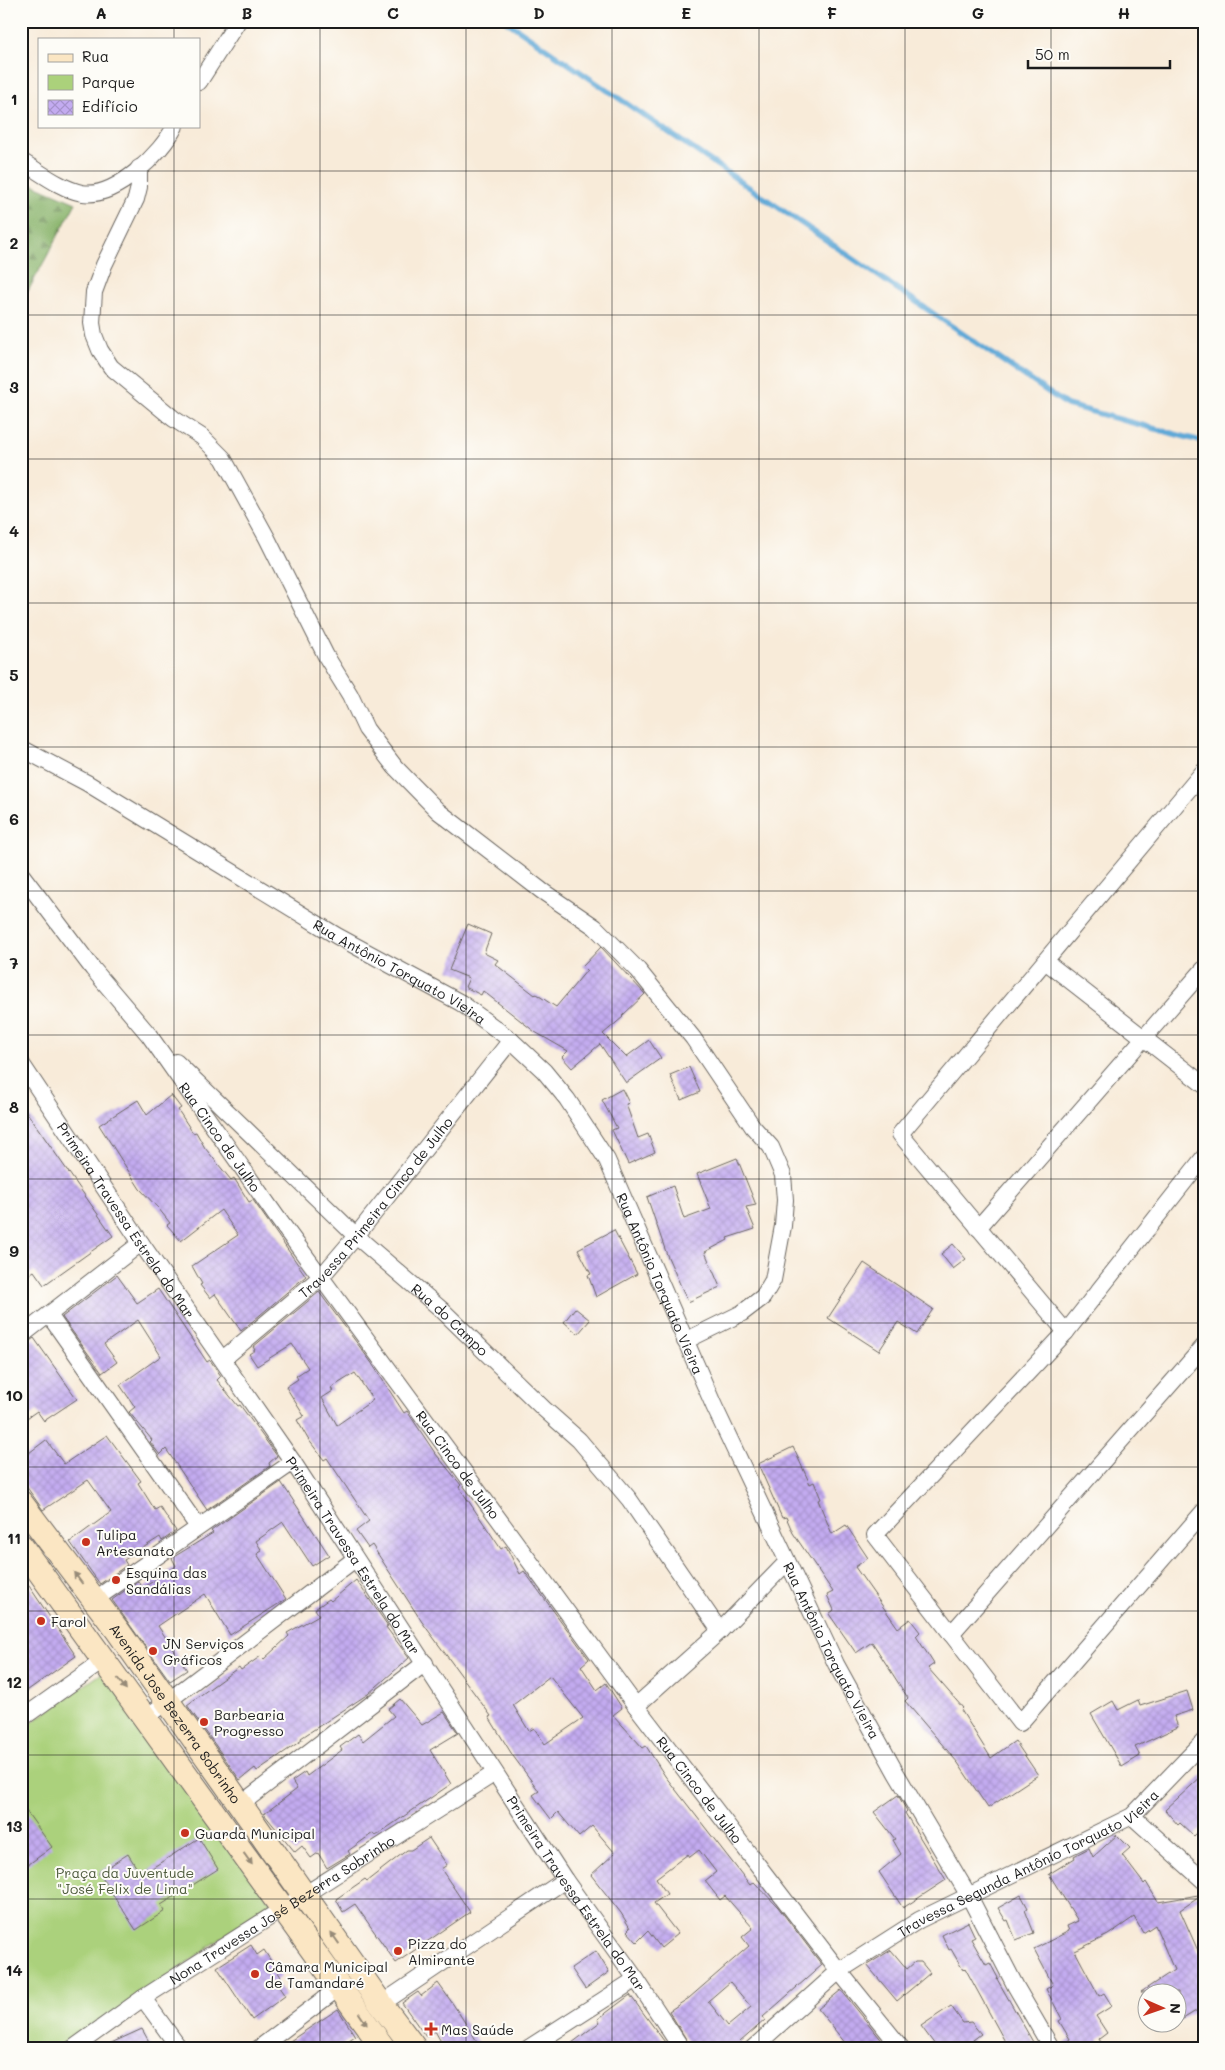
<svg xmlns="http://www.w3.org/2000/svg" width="1225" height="2070" viewBox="0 0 1225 2070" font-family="Mali,sans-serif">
	<defs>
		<pattern id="forest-firs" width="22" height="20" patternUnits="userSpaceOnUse" patternTransform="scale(1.25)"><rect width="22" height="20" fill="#88b36b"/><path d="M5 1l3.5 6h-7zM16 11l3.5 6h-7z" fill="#6e9157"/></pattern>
		<pattern id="building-cross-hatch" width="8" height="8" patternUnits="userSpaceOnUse" patternTransform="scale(1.25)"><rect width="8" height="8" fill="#c3abf0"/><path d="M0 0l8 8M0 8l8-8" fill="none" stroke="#a793cd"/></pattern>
	</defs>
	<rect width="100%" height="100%" fill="#fdfcf7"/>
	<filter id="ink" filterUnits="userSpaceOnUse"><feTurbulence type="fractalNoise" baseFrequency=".02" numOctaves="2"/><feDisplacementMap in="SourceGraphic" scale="10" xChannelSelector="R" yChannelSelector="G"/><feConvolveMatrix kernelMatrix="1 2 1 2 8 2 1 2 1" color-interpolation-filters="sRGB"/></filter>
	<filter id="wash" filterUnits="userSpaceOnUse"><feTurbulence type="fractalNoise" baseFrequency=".0096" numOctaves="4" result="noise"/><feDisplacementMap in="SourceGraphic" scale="20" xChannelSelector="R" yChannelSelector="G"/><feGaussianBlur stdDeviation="1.12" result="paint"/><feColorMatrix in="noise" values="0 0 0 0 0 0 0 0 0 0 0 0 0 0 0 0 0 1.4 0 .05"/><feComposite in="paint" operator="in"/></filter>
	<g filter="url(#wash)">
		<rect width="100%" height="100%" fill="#f8ebd9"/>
		<polygon fill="url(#forest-firs)" stroke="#526844" points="21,179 76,203 21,304"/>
		<polygon fill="#abd17b" stroke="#64764c" points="105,1671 271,1903 66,2049 21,2049 21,1730"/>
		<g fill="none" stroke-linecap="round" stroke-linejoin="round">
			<polyline stroke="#60a9d7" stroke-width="5.5" points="506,21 1067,405 1204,442"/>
		</g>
		<g id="blocks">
			<g fill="url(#building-cross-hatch)" fill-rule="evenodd">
				<polygon points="468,924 491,934 484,953 498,960 495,964 535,995 536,994 556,1007 587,970 583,966 601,947 645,994 622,1016 623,1017 603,1034 626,1057 649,1040 661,1058 626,1083 600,1044 572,1068 562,1057 568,1051 535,1032 483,991 481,995 465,987 469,978 449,970"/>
				<polygon points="689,1067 700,1092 681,1100 670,1075"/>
				<polygon points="622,1089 629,1103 626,1104 638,1138 648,1134 655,1152 628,1164 612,1130 617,1128 602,1100"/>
				<polygon points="171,1095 181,1108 178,1110 193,1133 196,1132 205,1148 231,1180 234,1178 249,1202 253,1200 306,1276 241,1331 215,1294 210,1298 200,1285 202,1284 192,1266 238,1235 221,1210 181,1241 167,1225 170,1223 159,1209 140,1189 99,1125 138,1100 147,1115"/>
				<polygon points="21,1104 113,1236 44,1285 34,1271 21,1280"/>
				<polygon points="737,1158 756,1205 746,1207 755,1229 727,1238 728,1240 705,1252 720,1287 688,1302 667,1255 647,1197 673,1186 684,1219 711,1209 697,1174"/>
				<polygon points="614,1230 637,1274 596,1297 588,1275 591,1274 578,1249"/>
				<polygon points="953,1244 966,1259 953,1269 941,1254"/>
				<polygon points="864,1263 933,1309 917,1334 898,1322 879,1351 828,1318"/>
				<polygon points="117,1275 137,1303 158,1289 207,1362 210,1360 221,1376 217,1380 238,1406 240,1405 277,1456 269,1463 270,1466 207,1510 166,1449 160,1455 150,1442 152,1440 129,1412 135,1407 120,1385 161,1356 138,1320 104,1344 117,1362 102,1373 62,1317"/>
				<path d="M319,1292L371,1362L404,1413L407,1411L435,1453L461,1485L459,1487L501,1549L506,1546L520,1574L524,1571L589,1659L581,1666L597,1690L606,1683L622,1708L613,1715L643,1748L646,1746L665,1776L750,1885L754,1882L778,1907L822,1965L763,2017L765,2020L740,2042L742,2049H692L669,2011L689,1998L749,1946L742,1937L753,1928L725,1896L720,1900L705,1881L716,1872L699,1850L690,1857L688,1854L656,1878L667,1894L654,1903L678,1934L661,1948L648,1931L637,1942L627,1931L630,1928L621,1913L591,1875L615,1853L592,1826L579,1837L558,1812L551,1819L533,1795L539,1791L513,1756L489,1717L491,1716L422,1622L372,1545L368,1548L356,1531L369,1521L327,1458L324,1460L308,1439L297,1420L304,1416L286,1387L298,1379L296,1376L308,1368L292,1344L257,1366L249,1354L255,1350L253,1347ZM355,1373L373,1400L337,1425L322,1398L333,1391L331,1388ZM550,1676L583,1718L545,1744L534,1728L529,1731L513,1705ZM730,1982L751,2007L728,2026L708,2001Z"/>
				<polygon points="575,1308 590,1320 578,1334 564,1322"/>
				<polygon points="34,1338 77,1399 44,1421 37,1411 21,1422 21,1347"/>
				<polygon points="107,1435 141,1481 138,1483 155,1510 160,1507 176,1531 162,1541 160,1537 124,1560 127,1565 100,1584 70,1542 111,1512 88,1480 43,1510 21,1479 21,1459 46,1440 64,1464"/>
				<polygon points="793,1447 810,1484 814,1482 821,1499 818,1500 832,1534 846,1525 868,1558 855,1567 898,1628 910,1619 920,1632 916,1636 934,1664 928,1668 963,1708 961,1710 991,1758 1015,1741 1038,1775 988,1808 958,1763 905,1701 908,1698 872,1642 856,1653 829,1614 834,1610 827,1595 833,1592 793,1533 786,1517 782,1518 758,1464"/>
				<polygon points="281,1482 329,1555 312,1566 283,1522 256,1541 262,1551 257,1554 286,1599 230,1635 205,1594 158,1626 187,1670 170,1681 112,1600 138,1581 143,1588 176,1566 172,1558 213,1533 211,1531"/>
				<polygon points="21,1574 76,1656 21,1695"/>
				<polygon points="356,1580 388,1626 386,1627 409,1658 368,1694 301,1738 302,1740 257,1771 255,1768 240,1780 187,1705 239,1667 241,1670 261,1656 264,1659 289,1636 287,1633 319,1615 315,1609 329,1599 331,1601"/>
				<polygon points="1187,1691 1193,1710 1174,1716 1178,1727 1135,1747 1140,1756 1122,1767 1091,1714 1113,1701 1118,1710 1138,1700 1140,1706"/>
				<polygon points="400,1699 422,1725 444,1712 458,1733 430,1750 451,1784 375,1836 373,1833 348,1851 350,1854 327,1868 318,1853 311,1858 302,1846 295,1852 264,1814 297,1789 292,1781 305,1772 307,1776 342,1750 340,1747 358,1734 363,1741 394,1716 388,1709"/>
				<polygon points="1204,1774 1204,1826 1194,1836 1180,1823 1178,1825 1165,1810"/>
				<polygon points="898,1795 907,1811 905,1813 946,1880 903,1908 879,1872 901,1854 893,1840 895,1839 874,1812"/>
				<polygon points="21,1804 52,1847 21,1870"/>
				<polygon points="1117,1835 1130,1848 1122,1855 1144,1884 1146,1882 1158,1902 1204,1894 1180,1910 1199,1953 1204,1950 1204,2006 1178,2022 1178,1992 1141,1992 1174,1970 1155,1925 1143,1933 1134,1917 1108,1935 1075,1951 1099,1996 1104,1993 1112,2006 1096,2016 1107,2033 1099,2039 1105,2049 1062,2049 1061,2046 1070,2039 1059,2021 1062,2019 1046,1989 1053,1985 1034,1949 1069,1931 1067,1926 1078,1921 1049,1874 1075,1858 1074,1856 1089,1848 1093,1857"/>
				<polygon points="199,1838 218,1869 161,1905 165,1911 136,1930 99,1873 128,1854 141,1875"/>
				<polygon points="429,1838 447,1865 441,1869 470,1912 396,1963 355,1904 343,1912 336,1899 365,1879 367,1881 407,1850 411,1850"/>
				<polygon points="1021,1895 1028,1908 1025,1910 1034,1933 1016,1940 1008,1920 1006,1921 998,1908"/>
				<polygon points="968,1922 975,1937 971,1939 986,1965 990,1963 998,1978 997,1979 1037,2049 1009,2049 965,1968 963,1970 951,1949 949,1950 942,1935"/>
				<polygon points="251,1945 257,1955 264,1950 281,1977 275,1981 285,1996 252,2020 217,1967"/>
				<polygon points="891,1950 907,1969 915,1962 921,1962 930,1973 897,2001 867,1965"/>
				<polygon points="596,1951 609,1972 585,1989 571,1968"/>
				<polygon points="438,1983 453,2004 482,2049 445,2049 435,2031 426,2037 402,2003 418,1992 421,1996"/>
				<polygon points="841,1990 884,2043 877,2049 850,2049 818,2009"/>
				<polygon points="630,1995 670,2049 564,2049 600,2022 598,2019"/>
				<polygon points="951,2006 963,2023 971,2022 981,2034 961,2049 938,2049 921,2026"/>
				<polygon points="338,2009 355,2036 336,2049 278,2049"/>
				<polygon points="142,2029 153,2049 98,2049"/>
			</g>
		</g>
	</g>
	<g filter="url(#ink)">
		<use href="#blocks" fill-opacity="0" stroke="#69645e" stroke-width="1"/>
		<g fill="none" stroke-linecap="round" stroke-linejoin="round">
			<defs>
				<g id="minor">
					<polyline points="199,82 238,21"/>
					<path d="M21,161C40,172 61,189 82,193C115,199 162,153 175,126"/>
					<polyline points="139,168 139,187 136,199 104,265 94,292 92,323 94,335 100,350 111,367 174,419 202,437 223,458 267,538 326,656 350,695 366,729 395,767 438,811 542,891 595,927 638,970 693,1038 753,1127 771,1147 783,1175 785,1200 783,1226 773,1280 763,1297 742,1313 685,1341"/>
					<path id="s1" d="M21,748L87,783L337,936L461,1003L511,1040L544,1071L567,1099L607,1160L714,1406L836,1664L896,1773L969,1896L1016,1987L1052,2049"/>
					<path id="s2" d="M21,874L93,969L149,1035L276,1216L636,1706L839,1971L902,2049"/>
					<polyline points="1045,961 1204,1085"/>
					<path id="s3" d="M176,1062L356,1236L442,1310L544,1409L579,1440L629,1499L720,1631"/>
					<path id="s4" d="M21,1063L141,1243L293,1462L565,1880L636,1979L682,2049"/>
					<polyline points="1204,1157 1066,1332 875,1535 1020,1723 1204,1511"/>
					<polyline points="978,1228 1204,969"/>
					<polyline points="49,1315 198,1527"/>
					<polyline points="1066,1332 900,1134 1204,771"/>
					<polyline points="21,1336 141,1243"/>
					<path id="s5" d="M223,1359L321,1277L356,1236L511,1040"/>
					<polyline points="94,1600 293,1462"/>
					<polyline points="951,1634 1204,1346"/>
					<polyline points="636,1706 720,1631 786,1563"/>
					<polyline points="147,1717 355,1559"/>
					<polyline points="21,1719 104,1660"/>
					<polyline points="241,1804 425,1663"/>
					<polyline points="1132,1816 1204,1881"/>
					<polyline points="143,1998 180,2049"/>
					<polyline points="381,2004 565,1880"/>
					<path id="s6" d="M72,2049L143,1998L495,1773"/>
					<polyline points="258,2049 341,1986"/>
					<polyline points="527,2049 636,1979"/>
					<path id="s7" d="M752,2049L839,1971L919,1920L1132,1816L1204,1741"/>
				</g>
				<g id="secondary">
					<path id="s8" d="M21,1503L118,1631L381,2004L415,2049"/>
					<polyline points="21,1546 384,2049"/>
				</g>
			</defs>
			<use href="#minor" stroke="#69645e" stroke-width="18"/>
			<use href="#secondary" stroke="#69645e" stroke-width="26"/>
			<use href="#minor" stroke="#fff" stroke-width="16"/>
			<use href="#secondary" stroke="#fbe6c3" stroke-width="24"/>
		</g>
		<defs><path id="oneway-solid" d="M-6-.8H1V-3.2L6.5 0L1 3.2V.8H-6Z" transform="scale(1.25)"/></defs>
		<g fill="#978b78">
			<use href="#oneway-solid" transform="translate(78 1578) rotate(-127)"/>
			<use href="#oneway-solid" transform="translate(122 1684) rotate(53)"/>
			<use href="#oneway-solid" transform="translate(248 1859) rotate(54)"/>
			<use href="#oneway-solid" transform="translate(335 1938) rotate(-125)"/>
			<use href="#oneway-solid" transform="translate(363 2019) rotate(56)"/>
		</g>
	</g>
	<path fill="none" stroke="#1c1c1c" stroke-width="1" stroke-opacity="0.55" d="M174,21V39M320,21V2049M466,21V2049M612,21V2049M759,21V2049M905,21V2049M1051,21V2049M174,126V2049M21,171H1204M21,315H1204M21,459H1204M21,603H1204M21,747H1204M21,891H1204M21,1035H1204M21,1179H1204M21,1323H1204M21,1467H1204M21,1611H1204M21,1755H1204M21,1899H1204"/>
	<g fill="#c8321e" stroke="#fdfcf7" stroke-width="2">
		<circle cx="86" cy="1542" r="5"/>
		<circle cx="116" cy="1580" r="5"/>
		<circle cx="41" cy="1621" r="5"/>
		<circle cx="153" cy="1651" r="5"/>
		<circle cx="204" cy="1722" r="5"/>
		<circle cx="185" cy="1833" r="5"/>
		<circle cx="398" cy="1951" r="5"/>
		<circle cx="255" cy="1974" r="5"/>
		<path d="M428.5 2021.5h5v5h5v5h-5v5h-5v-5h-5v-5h5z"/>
	</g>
	<g text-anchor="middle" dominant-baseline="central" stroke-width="4" stroke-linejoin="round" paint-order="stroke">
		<g font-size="14" fill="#1c1c1c" stroke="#fdfcf7">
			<text stroke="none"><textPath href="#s1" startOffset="440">Rua Antônio Torquato Vieira</textPath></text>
			<text stroke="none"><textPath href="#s2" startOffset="330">Rua Cinco de Julho</textPath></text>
			<text stroke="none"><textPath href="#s5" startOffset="216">Travessa Primeira Cinco de Julho</textPath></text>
			<text stroke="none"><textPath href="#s4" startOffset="189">Primeira Travessa Estrela do Mar</textPath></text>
			<text stroke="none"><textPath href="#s1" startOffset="860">Rua Antônio Torquato Vieira</textPath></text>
			<text stroke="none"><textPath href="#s3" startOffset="376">Rua do Campo</textPath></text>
			<text stroke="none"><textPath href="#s2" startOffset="735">Rua Cinco de Julho</textPath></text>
			<text stroke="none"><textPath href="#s4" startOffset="594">Primeira Travessa Estrela do Mar</textPath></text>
			<text stroke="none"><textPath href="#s1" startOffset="1265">Rua Antônio Torquato Vieira</textPath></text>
			<text stroke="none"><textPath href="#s8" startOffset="261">Avenida Jose Bezerra Sobrinho</textPath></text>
			<text stroke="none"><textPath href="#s2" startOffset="1140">Rua Cinco de Julho</textPath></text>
			<text stroke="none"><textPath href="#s7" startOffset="335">Travessa Segunda Antônio Torquato Vieira</textPath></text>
			<text stroke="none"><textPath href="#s4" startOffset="999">Primeira Travessa Estrela do Mar</textPath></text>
			<text stroke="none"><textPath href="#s6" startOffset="252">Nona Travessa José Bezerra Sobrinho</textPath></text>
		</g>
		<g font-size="14" fill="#1c1c1c" stroke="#fdfcf7" text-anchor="start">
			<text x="96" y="1534">Tulipa<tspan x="96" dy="16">Artesanato</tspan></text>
			<text x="126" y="1572">Esquina das<tspan x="126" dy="16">Sandálias</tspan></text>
			<text x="51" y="1621">Farol</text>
			<text x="163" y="1643">JN Serviços<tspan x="163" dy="16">Gráficos</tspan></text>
			<text x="214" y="1714">Barbearia<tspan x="214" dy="16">Progresso</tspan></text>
			<text x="195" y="1833">Guarda Municipal</text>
			<text x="408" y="1943">Pizza do<tspan x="408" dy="16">Almirante</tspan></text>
			<text x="265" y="1966">Câmara Municipal<tspan x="265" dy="16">de Tamandaré</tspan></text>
			<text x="441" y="2029">Mas Saúde</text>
		</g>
		<g font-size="14" fill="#4e5b3d" stroke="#fdfcf7">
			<text x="125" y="1872">Praça da Juventude<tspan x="125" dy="16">"José Felix de Lima"</tspan></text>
		</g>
	</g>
	<rect width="1225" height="2070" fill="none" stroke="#fdfcf7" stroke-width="55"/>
	<rect x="38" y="38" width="162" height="90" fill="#fdfcf7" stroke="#a3a29f"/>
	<rect x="48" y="54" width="25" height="8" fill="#fbe6c3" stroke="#a3a29f"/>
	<text x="82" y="62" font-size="15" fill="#1c1c1c">Rua</text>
	<rect x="48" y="75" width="25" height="15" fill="#abd17b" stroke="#a3a29f"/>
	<text x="82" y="88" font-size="15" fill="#1c1c1c">Parque</text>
	<rect x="48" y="100" width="25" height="15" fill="url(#building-cross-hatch)" stroke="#a3a29f"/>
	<text x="82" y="112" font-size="15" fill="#1c1c1c">Edifício</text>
	<g transform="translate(1162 2008) rotate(92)"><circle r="24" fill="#fdfcf7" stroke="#a3a29f"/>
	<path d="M0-4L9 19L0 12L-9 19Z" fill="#c8321e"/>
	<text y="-8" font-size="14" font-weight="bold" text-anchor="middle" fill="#1c1c1c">N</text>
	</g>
	<path d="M1028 60v8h142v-8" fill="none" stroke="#1c1c1c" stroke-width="2.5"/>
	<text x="1035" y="60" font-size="15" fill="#1c1c1c" stroke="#fdfcf7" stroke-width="4" paint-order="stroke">50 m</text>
	<rect x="28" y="28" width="1170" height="2014" fill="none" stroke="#1c1c1c" stroke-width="2"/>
	<g font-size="16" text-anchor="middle" font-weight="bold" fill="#1c1c1c">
		<text x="101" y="19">A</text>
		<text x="247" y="19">B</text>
		<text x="393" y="19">C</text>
		<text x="539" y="19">D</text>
		<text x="686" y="19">E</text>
		<text x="832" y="19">F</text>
		<text x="978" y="19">G</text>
		<text x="1124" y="19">H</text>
		<text x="14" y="105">1</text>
		<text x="14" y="249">2</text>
		<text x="14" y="393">3</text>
		<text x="14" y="537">4</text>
		<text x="14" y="681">5</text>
		<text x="14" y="825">6</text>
		<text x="14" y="969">7</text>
		<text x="14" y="1113">8</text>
		<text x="14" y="1257">9</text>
		<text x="14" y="1401">10</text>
		<text x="14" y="1544">11</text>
		<text x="14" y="1688">12</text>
		<text x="14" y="1832">13</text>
		<text x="14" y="1976">14</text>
	</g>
</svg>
